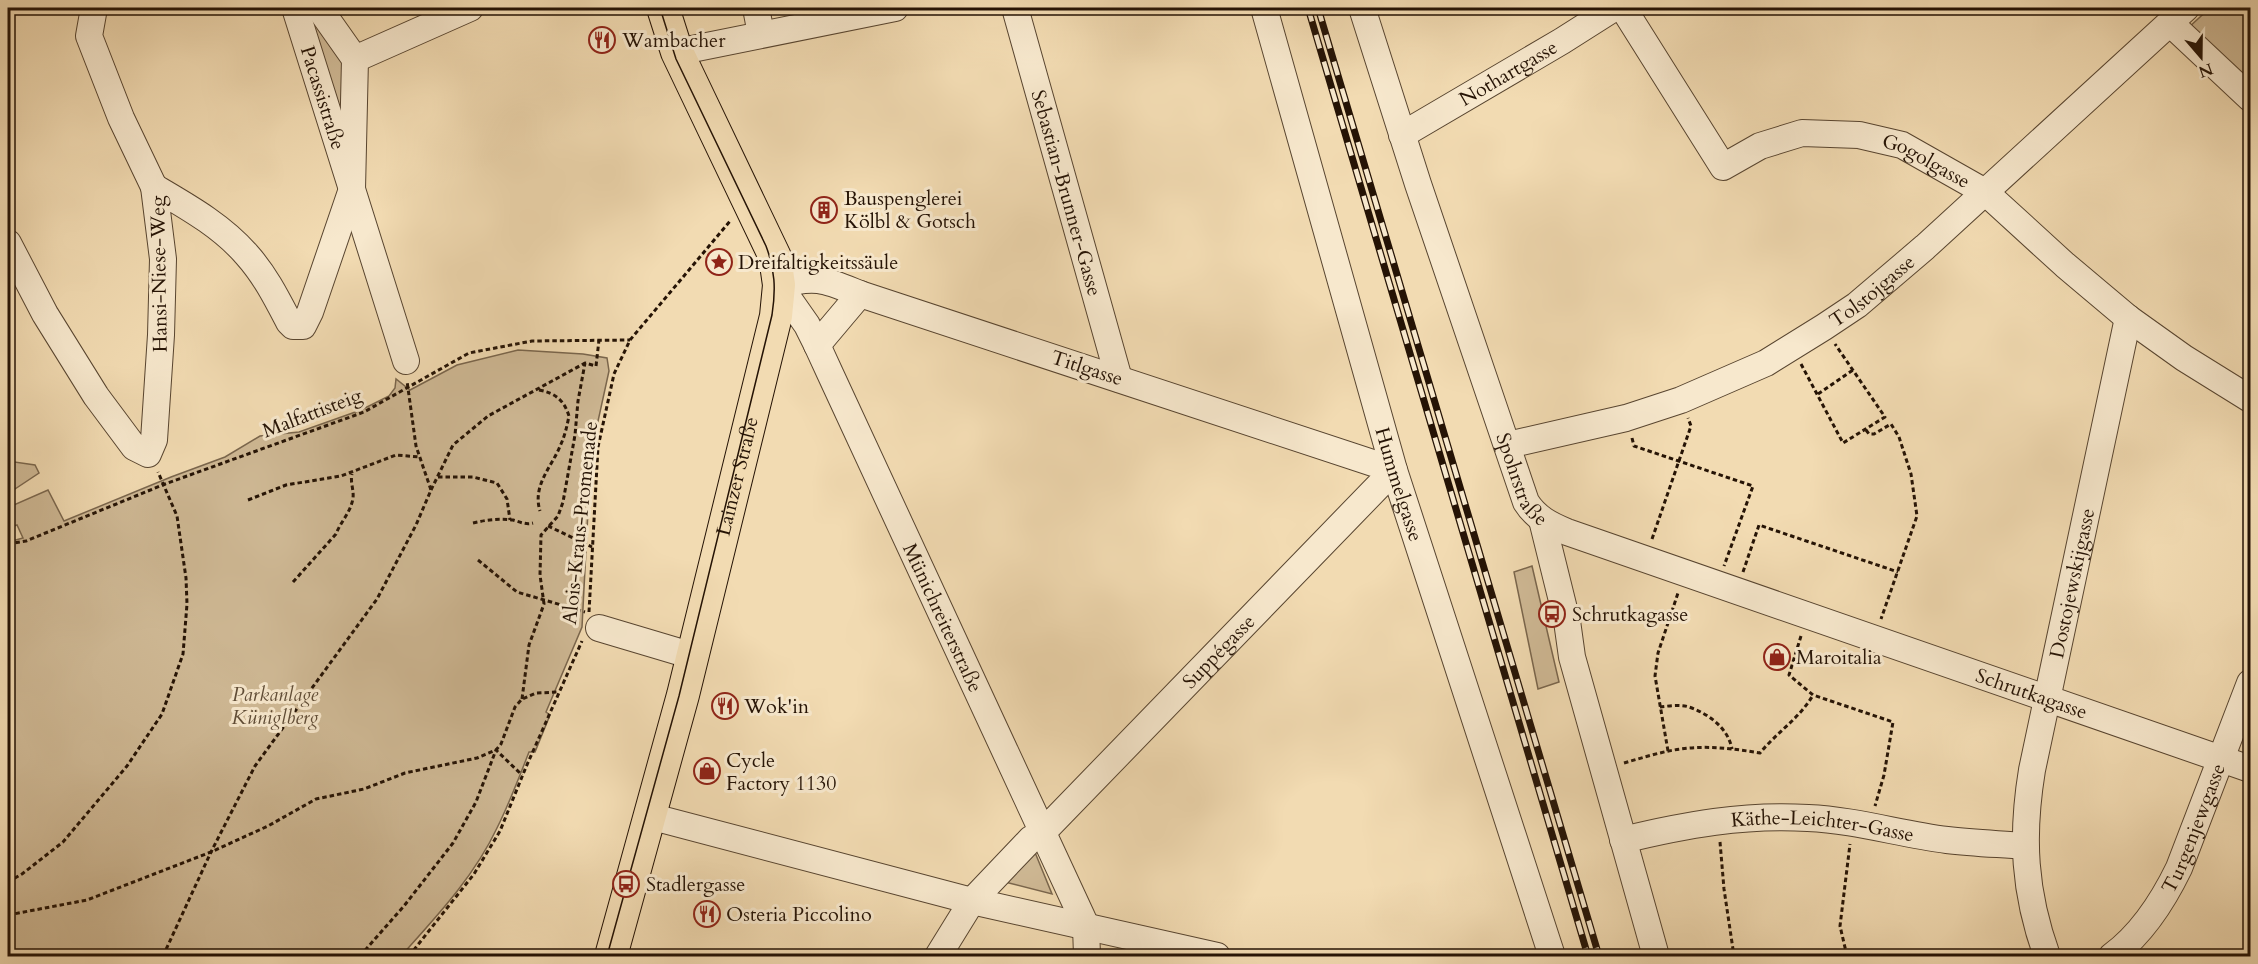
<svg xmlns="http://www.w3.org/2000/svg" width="2258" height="964" viewBox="0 0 2258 964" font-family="Cardo,serif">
	<rect width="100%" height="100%" fill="#f2dbb2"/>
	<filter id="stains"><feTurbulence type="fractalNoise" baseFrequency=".00333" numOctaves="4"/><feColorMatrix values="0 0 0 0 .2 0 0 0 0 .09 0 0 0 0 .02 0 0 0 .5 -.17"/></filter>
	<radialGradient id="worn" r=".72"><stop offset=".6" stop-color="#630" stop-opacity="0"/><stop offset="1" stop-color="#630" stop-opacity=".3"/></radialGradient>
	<g fill="#cfb995" stroke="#7a664d" stroke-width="1.5">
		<polygon points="2210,8 2250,8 2250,84 2188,28"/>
		<polygon points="306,9 345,59 343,115 341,118"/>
		<path d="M518,350L583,354L607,358L609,371L591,453L582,627L546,712L550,715L535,752H529C519,778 509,804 497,828C474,877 436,917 401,956H8V542L23,538L17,525L8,528V461L35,465L39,473L12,491L14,505L48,490L64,521L171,477L225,457L260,436L299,432L361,410L389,396L395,388L396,379L410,390L457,365Z"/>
		<polygon points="1532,566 1559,682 1538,689 1514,572"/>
		<polygon points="1034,850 1052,894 1005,882"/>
	</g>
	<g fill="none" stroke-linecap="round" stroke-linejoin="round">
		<defs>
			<g id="minor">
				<polyline points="94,8 89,36 121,118 154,187"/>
				<path id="s1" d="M295,8L406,361"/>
				<polyline points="756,8 761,34"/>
				<path id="s2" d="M1015,8L1119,379"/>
				<path id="s3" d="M1264,8L1394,470L1552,956"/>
				<path id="s4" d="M1362,8L1418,184L1526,502C1536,518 1550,525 1567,532L2250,769"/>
				<path id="s5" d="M1623,8L1723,167L1760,146L1802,133L1859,135L1902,145L1985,192L2065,265L2128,318L2184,358L2250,399"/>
				<polyline points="2170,23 2250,98"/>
				<polyline points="677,52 895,8"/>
				<polyline points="355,59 470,8"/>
				<path id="s6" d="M1402,135L1562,41L1614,8"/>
				<path d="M8,243L45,314L96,396L134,447L148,454L154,440L161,335L163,259L154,187C188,207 222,226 247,255C265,275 277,299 289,322L293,326H303L310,312L352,189L355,59L319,8"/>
				<polyline points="817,345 860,294"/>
				<path id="s7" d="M1508,445L1626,418L1681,400L1766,363L1824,327L1857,305L1925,247L2186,8"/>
				<polyline points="1542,520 1567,621 1572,657 1656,956"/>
				<polyline points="599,628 693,656"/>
				<polyline points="649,816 972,901 1217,956"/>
				<path id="s8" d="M1623,840C1684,825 1745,814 1808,818C1855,820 1900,834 1947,840C1973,843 1999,844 2024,846"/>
				<path id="s9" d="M938,956L972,901L1031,839L1043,832L1394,470L860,294C825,280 817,275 779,285L807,325L817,345C904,535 993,724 1081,915L1086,926L1087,956"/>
				<path id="s10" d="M2047,956C2024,892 2021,837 2032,770L2128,318"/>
				<path id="s11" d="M2112,956C2142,934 2163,901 2179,868L2250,683"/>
			</g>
			<g id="major">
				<path id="s12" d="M611,956L683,695L776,316L779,285L775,257L677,52L663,8"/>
			</g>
		</defs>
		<use href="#minor" stroke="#584530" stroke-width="28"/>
		<use href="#major" stroke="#251305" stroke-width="34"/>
		<g stroke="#251305" stroke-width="3" stroke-dasharray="4.5 3" stroke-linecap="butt">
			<polyline points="1801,364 1843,443 1885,417 1835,344"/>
			<path d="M539,390C555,393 564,400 569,416C567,426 565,435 561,444C552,467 532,485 540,511"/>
			<polyline points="1818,394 1853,370"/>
			<polyline points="1866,430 1869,434 1874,434 1891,424 1899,437 1911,474 1917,516 1881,619"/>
			<polyline points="1632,438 1634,446 1753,486 1724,566"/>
			<polyline points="438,477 473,477 497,483 507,499 510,520"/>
			<polyline points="431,490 453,445 488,416 585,363 596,366 599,340"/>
			<polyline points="248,500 286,485 341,476 396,455 420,457"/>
			<path d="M473,523C486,520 499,518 513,520C520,522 526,525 533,523"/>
			<polyline points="548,526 592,547"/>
			<polyline points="1652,539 1691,426 1688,418"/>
			<polyline points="8,544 26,541 165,484 364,412 469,353 532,341 630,340"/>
			<polyline points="478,560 517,592 585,612"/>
			<polyline points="1743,572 1759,525 1898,572"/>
			<path d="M293,582L336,534C341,521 351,512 353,498C354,490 350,482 352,474"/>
			<polyline points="589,612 598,447 614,374 630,340 731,220"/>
			<polyline points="1801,636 1789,675 1813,695 1893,722 1884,775 1875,806"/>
			<polyline points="522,699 529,645 544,604 540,575 541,535 558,516 563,502 575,435 578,401 585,363"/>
			<path d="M1660,707C1669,706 1680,704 1689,707C1709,714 1728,728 1732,749"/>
			<polyline points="1668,751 1655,676 1658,653 1678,593"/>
			<path d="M1624,763C1645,757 1666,750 1689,748C1712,746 1736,749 1760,753C1776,733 1800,718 1813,695"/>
			<polyline points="1720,842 1724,889 1734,956"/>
			<polyline points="8,882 22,874 63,842 127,766 162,714 183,654 187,604 186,578 177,516 158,472"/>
			<polyline points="8,915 87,900 211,852 268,826 316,799 364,789 405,773 477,758 496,750 501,744 515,707 522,699 536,693 559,692"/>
			<polyline points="1237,953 1250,956"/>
			<polyline points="163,956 211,852 255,766 377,599 416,525 431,490 416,446 407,381"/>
			<polyline points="360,956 404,906 453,843 476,802 496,750 522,775"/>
			<polyline points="409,956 474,874 500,831 526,767 582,641"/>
			<polyline points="1847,956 1840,926 1850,844"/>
		</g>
		<use href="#minor" stroke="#f7e8cd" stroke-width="26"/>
		<use href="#major" stroke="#f2dbb2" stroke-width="32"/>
		<path stroke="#251305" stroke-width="1.5" d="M607,956L679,696L772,315C776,289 775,270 766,246L676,59L660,8"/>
		<defs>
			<g id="rail">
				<polyline points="1308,8 1588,956"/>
				<polyline points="1318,8 1599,956"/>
			</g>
		</defs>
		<use href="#rail" stroke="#251305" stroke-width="7"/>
		<use href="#rail" stroke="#f7e8cd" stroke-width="4.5" stroke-dasharray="14" stroke-linecap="butt"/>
	</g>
	<defs>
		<symbol id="restaurant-ring" viewBox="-11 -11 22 22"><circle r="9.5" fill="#f7e8cd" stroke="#8f2418" stroke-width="1.5"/><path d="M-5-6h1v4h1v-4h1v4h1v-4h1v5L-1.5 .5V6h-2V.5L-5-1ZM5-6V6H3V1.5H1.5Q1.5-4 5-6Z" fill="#8f2418"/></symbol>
		<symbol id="building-ring" viewBox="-11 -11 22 22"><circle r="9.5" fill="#f7e8cd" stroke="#8f2418" stroke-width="1.5"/><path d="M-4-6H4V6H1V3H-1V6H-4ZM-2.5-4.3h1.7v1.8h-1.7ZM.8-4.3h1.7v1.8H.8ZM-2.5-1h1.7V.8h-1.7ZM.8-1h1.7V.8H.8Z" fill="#8f2418"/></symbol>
		<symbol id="sight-ring" viewBox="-11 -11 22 22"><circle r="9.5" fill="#f7e8cd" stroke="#8f2418" stroke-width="1.5"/><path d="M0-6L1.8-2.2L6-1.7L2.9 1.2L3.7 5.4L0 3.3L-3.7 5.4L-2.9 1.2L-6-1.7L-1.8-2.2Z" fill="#8f2418"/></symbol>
		<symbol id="bus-ring" viewBox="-11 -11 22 22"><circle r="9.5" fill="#f7e8cd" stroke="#8f2418" stroke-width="1.5"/><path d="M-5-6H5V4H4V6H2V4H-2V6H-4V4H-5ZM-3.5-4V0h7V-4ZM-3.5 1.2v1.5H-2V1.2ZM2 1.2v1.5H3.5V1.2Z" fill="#8f2418"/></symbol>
		<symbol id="shop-ring" viewBox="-11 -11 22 22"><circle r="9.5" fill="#f7e8cd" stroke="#8f2418" stroke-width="1.5"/><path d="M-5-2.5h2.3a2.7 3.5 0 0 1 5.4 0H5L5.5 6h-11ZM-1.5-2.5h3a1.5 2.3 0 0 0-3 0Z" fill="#8f2418"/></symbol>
	</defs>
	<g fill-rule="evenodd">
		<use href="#restaurant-ring" x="587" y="25" width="30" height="30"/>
		<use href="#building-ring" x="809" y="195" width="30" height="30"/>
		<use href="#sight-ring" x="704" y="247" width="30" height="30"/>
		<use href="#bus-ring" x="1537" y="599" width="30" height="30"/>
		<use href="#shop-ring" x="1762" y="642" width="30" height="30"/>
		<use href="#restaurant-ring" x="710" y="691" width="30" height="30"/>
		<use href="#shop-ring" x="692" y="756" width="30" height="30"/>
		<use href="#bus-ring" x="611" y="869" width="30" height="30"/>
		<use href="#restaurant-ring" x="692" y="899" width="30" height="30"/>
	</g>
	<g text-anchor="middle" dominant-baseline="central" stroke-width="6" stroke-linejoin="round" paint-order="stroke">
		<g font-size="20" fill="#251305" stroke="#f7e8cd" text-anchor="start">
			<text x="622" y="40">Wambacher</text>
			<text x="844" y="198">Bauspenglerei<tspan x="844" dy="23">Kölbl &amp; Gotsch</tspan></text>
			<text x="738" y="262">Dreifaltigkeitssäule</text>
			<text x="1572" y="614">Schrutkagasse</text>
			<text x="1796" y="657">Maroitalia</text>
			<text x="744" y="706">Wok'in</text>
			<text x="726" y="760">Cycle<tspan x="726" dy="23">Factory 1130</tspan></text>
			<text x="646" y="884">Stadlergasse</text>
			<text x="726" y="914">Osteria Piccolino</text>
		</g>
		<g font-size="20" fill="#251305" stroke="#f7e8cd">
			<text stroke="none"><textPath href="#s6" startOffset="123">Nothartgasse</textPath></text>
			<text stroke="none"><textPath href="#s1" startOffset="94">Pacassistraße</textPath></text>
			<text stroke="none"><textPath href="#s5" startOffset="404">Gogolgasse</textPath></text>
			<text stroke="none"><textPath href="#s2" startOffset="192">Sebastian-Brunner-Gasse</textPath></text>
			<text transform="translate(159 274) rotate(-91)">Hansi-Niese-Weg</text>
			<text stroke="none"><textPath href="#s7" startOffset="400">Tolstojgasse</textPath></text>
			<text transform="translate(1087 368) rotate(18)">Titlgasse</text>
			<text transform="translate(312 413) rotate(-21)">Malfattisteig</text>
			<text stroke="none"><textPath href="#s12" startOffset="496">Lainzer Straße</textPath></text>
			<text stroke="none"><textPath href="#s4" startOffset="498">Spohrstraße</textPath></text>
			<text stroke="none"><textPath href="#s3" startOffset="495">Hummelgasse</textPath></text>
			<text transform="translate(580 523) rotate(-84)">Alois-Kraus-Promenade</text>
			<text stroke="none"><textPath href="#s10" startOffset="380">Dostojewskijgasse</textPath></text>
			<text stroke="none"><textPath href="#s9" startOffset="1686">Münichreiterstraße</textPath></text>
			<text stroke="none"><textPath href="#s9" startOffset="416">Suppégasse</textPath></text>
			<text stroke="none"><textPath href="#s4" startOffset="1064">Schrutkagasse</textPath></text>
			<text stroke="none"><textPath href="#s11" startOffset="154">Turgenjewgasse</textPath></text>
			<text stroke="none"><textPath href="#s8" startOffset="202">Käthe-Leichter-Gasse</textPath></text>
		</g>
		<g font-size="20" font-style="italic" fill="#604d37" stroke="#f7e8cd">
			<text x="275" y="694">Parkanlage<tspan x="275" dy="23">Küniglberg</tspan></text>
		</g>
	</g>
	<rect width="2258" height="964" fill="none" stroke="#f2dbb2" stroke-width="30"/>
	<rect x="9" y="9" width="2240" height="946" fill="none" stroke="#251305" stroke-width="3"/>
	<rect x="15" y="15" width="2228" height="934" fill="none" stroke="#251305" stroke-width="1.5"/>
	<g transform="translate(2201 57) rotate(160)" stroke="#f7e8cd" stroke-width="4.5" paint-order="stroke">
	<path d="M0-4.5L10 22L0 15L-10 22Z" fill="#251305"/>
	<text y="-9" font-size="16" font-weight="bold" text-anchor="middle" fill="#251305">N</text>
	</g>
	<rect width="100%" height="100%" filter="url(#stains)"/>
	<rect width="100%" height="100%" fill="url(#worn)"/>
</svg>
